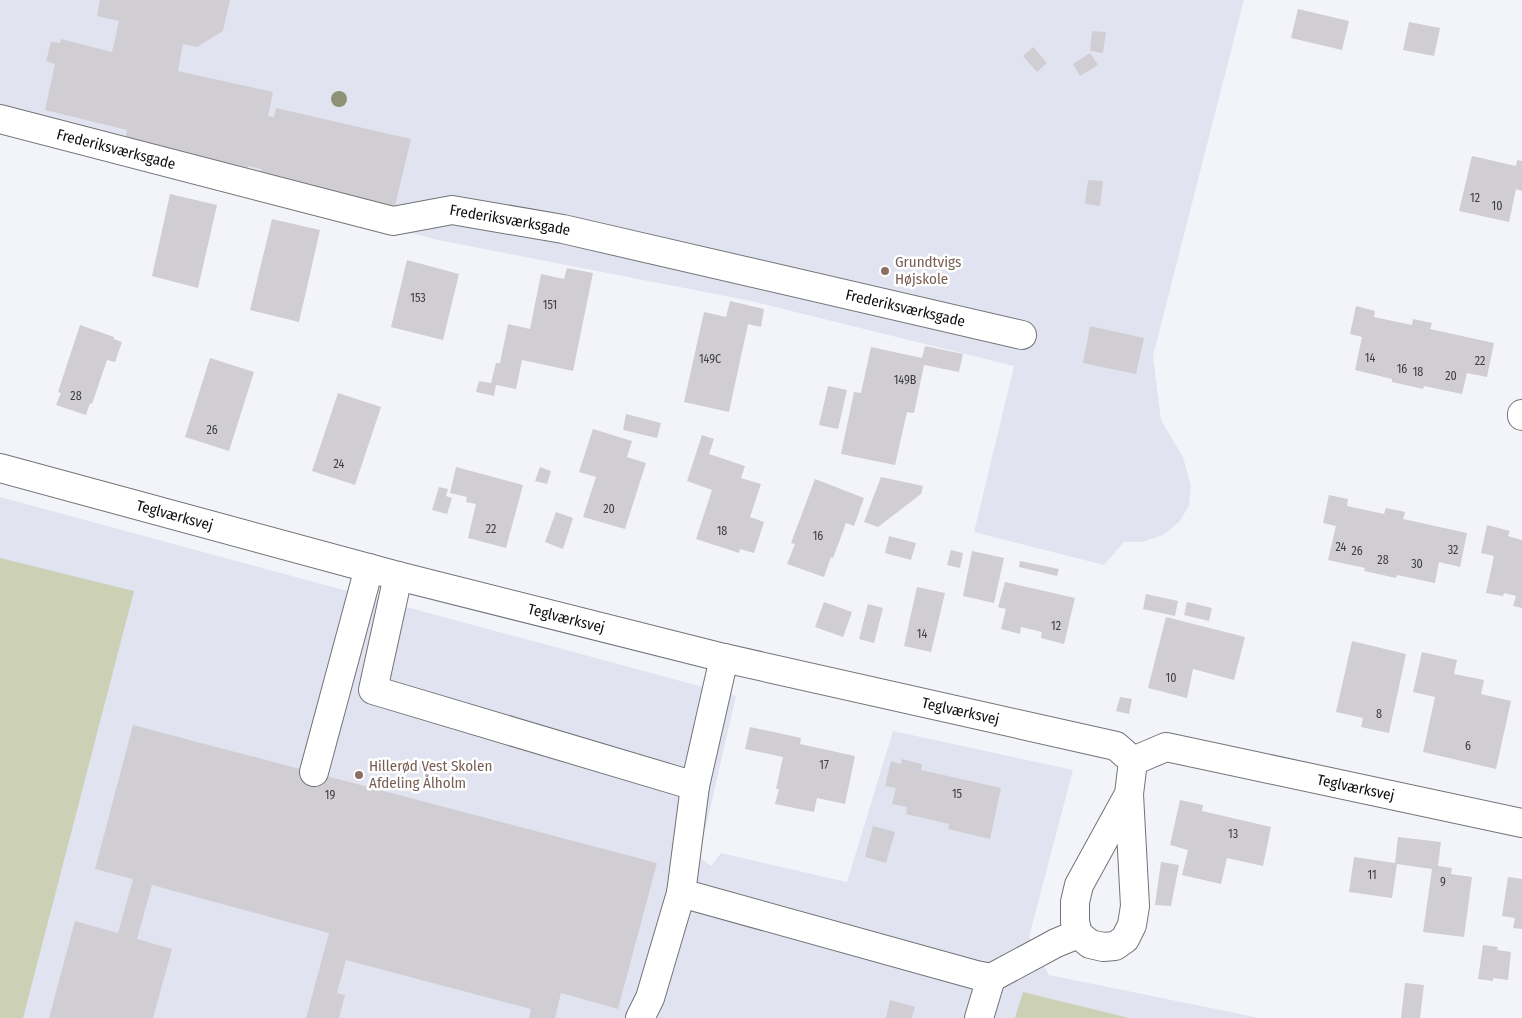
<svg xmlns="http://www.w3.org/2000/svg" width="1522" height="1018" viewBox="0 0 1522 1018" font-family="'Fira Sans Condensed',sans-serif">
	<rect width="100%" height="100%" fill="#f3f4f9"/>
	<g fill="#e1e4f0">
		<polygon points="0,0 1244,0 1153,356 1161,420 1183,457 1191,486 1189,506 1179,522 1163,535 1143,542 1124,542 1104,565 974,532 1014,366 751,301 438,240 0,128"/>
		<polygon points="0,497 736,696 699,857 711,866 721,853 847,882 893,731 1073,770 1029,937 1049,975 1260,1018 0,1018"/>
	</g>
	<g fill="#ccd0b4">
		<polygon points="0,558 134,591 23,1018 0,1018"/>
		<polygon points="1023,992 1129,1018 1015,1018"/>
	</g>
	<g fill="#d0ced2">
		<polygon points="100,0 230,0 223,31 197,47 183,44 178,71 273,92 268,116 274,117 276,108 411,139 395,206 260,175 261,169 248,166 247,172 124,145 127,130 45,110 55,64 46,61 51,42 60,43 61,39 112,52 119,21 97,16"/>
		<polygon points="1298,9 1349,21 1342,50 1291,38"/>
		<polygon points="1409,22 1440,28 1434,56 1403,50"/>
		<polygon points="1092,31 1106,32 1103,53 1090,51"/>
		<polygon points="1033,47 1047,63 1037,72 1023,56"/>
		<polygon points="1090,53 1098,65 1080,76 1073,64"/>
		<polygon points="1472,156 1516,166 1517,160 1522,161 1522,191 1516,189 1509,222 1459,211"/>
		<polygon points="1088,180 1103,181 1100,206 1085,204"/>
		<polygon points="170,194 217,205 198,288 152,276"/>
		<polygon points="272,219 320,230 299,322 250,310"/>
		<polygon points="407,260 459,274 443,340 391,327"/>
		<polygon points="567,268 593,273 573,371 522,360 516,389 496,385 494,396 476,392 479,381 491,383 496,363 500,363 508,324 530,329 541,274 564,279"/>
		<polygon points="730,301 764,309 761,327 748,324 729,412 684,402 704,312 726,317"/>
		<polygon points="1356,306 1375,311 1374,317 1412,325 1413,319 1432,323 1430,329 1494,343 1487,377 1467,373 1462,394 1424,386 1423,389 1392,382 1392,379 1355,370 1362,337 1350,334"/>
		<polygon points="80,325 114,337 114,339 122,342 115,362 107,360 92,404 90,403 86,415 56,405 61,393 58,392"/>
		<polygon points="1090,326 1144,338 1136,374 1083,363"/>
		<polygon points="925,346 963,354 959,372 924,365 914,413 907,412 895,465 841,454 854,392 861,393 871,347 922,358"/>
		<polygon points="210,358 254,372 229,451 185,437"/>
		<polygon points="828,386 847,390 838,429 819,425"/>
		<polygon points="338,393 381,407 355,485 312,471"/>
		<polygon points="626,414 661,423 657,438 623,430"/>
		<polygon points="593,429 632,441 627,457 646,463 625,529 583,517 596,477 579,472"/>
		<polygon points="702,435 714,439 709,454 745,466 741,478 761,484 750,517 764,522 754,553 740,549 739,553 696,539 712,490 687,481"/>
		<polygon points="456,467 523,485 506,548 468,538 476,504 466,502 467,497 450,493"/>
		<polygon points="540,467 551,471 547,484 535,481"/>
		<polygon points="881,477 923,486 921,494 878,527 864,522"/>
		<polygon points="815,479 864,498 854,526 846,523 833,558 831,557 824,577 787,564 795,544 791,543"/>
		<polygon points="439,487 448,489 446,496 452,498 447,514 432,510"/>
		<polygon points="1329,495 1348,499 1347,506 1384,514 1386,508 1405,512 1403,519 1467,533 1460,567 1439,562 1435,583 1397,575 1396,578 1364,571 1365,568 1328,560 1336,526 1323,523"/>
		<polygon points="556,512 573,518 563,549 545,542"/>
		<polygon points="1487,525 1510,531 1508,536 1522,540 1522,608 1513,606 1516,596 1504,593 1503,596 1486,593 1494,556 1481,553"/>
		<polygon points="889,536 916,543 911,560 885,553"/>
		<polygon points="951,550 963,553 960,568 947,565"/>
		<polygon points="972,551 1004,558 994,603 963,596"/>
		<polygon points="1020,561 1059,569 1057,576 1019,567"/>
		<polygon points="1005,582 1075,598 1064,644 1041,638 1042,632 1021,627 1020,634 1001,629 1006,609 998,607"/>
		<polygon points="917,587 945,593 931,652 904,646"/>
		<polygon points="1146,594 1178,601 1175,616 1143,609"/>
		<polygon points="824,602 852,612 843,637 815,627"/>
		<polygon points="1187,602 1212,608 1209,621 1184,615"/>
		<polygon points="868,604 883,608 874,643 859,639"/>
		<polygon points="1166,617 1245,637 1234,680 1193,669 1187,698 1148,688"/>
		<polygon points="1352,641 1406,654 1389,733 1361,727 1363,718 1336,712"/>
		<polygon points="1422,652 1457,660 1454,674 1484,680 1481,694 1511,701 1496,769 1423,752 1435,697 1413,692"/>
		<polygon points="1120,697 1132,699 1129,714 1116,711"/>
		<polygon points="133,725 657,863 618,1009 561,993 555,1018 529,1018 531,1009 346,960 337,993 345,995 339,1018 306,1018 329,933 152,885 137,939 172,949 153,1018 49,1018 75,921 118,933 133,879 95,869"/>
		<polygon points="750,727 801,738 800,744 855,756 845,804 817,798 814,812 775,804 779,789 776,789 783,757 745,749"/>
		<polygon points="902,759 922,764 921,770 1001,788 990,839 948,829 949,824 906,814 907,807 892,804 896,788 885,786 891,761 901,764"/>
		<polygon points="1180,800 1203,805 1202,811 1271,827 1263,866 1227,858 1221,884 1182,875 1188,850 1170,845"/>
		<polygon points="873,826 895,832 886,863 865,857"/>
		<polygon points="1398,837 1441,842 1438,866 1452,868 1451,874 1472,877 1464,937 1423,932 1432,869 1397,864 1392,898 1349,892 1354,857 1395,863"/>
		<polygon points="1161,862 1179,865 1171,906 1155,905"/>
		<polygon points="1508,877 1522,879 1522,929 1513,928 1515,918 1502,916"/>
		<polygon points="1483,945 1498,947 1497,950 1511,952 1508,980 1493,978 1493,981 1478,979"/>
		<polygon points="1405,983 1424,985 1420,1018 1401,1018"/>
		<polygon points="890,1000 915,1007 912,1018 886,1018"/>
	</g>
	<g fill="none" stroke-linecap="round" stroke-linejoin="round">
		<defs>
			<g id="minor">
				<path id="s1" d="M0,119L393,221L452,210L563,229L1022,335"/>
				<polyline points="1522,416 1522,414"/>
				<path id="s2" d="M0,468L398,576L724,658L1116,746L1133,761L1129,794L1135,906L1132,925L1125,939L1115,946L1103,947L1090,944L1078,934L1075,922V902L1079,885L1129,794"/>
				<polyline points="398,576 373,690 695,786 724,658"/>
				<path id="s3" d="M1133,761L1166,747L1522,823"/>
				<polyline points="314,772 369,568"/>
				<polyline points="681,893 976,975 991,978 1056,943 1078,934"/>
				<polyline points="640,1018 650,998 681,893 695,786"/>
				<polyline points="979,1018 991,978"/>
			</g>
		</defs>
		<use href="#minor" stroke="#727377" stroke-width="30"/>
		<use href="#minor" stroke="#fff" stroke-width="28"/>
	</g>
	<circle fill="#8e9173" cx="339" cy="99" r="8"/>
	<g fill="#8d6e63" stroke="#fff" stroke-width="2">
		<circle cx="885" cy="271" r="5"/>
		<circle cx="359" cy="775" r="5"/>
	</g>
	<g text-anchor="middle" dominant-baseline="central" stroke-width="5" stroke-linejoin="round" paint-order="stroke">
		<g font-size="12" fill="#3e3d3f">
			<text x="1475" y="198">12</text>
			<text x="1497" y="206">10</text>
			<text x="418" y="298">153</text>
			<text x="550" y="305">151</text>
			<text x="1370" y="358">14</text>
			<text x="710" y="359">149C</text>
			<text x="1480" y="361">22</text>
			<text x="1402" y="369">16</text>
			<text x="1418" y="372">18</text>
			<text x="1451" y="376">20</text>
			<text x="905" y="380">149B</text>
			<text x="76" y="396">28</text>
			<text x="212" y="430">26</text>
			<text x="339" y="464">24</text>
			<text x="609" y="509">20</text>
			<text x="491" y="529">22</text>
			<text x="722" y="531">18</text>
			<text x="818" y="536">16</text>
			<text x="1341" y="547">24</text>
			<text x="1453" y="550">32</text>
			<text x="1357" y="551">26</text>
			<text x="1383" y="560">28</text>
			<text x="1417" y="564">30</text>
			<text x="1056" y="626">12</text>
			<text x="922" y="634">14</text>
			<text x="1171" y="678">10</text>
			<text x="1379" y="714">8</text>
			<text x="1468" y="746">6</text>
			<text x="824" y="765">17</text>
			<text x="957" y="794">15</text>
			<text x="330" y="795">19</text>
			<text x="1233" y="834">13</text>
			<text x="1372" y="875">11</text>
			<text x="1443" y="882">9</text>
		</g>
		<g font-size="15" fill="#0d0d0e" stroke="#fff">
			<text stroke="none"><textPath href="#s1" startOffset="120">Frederiksværksgade</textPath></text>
			<text stroke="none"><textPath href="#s1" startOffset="525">Frederiksværksgade</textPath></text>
			<text stroke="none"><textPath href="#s1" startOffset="930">Frederiksværksgade</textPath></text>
			<text stroke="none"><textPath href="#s2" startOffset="181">Teglværksvej</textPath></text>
			<text stroke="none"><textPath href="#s2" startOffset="586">Teglværksvej</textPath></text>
			<text stroke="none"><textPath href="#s2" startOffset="991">Teglværksvej</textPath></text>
			<text stroke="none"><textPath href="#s3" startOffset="230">Teglværksvej</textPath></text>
		</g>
		<g font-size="15" fill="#785e54" stroke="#fff" text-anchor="start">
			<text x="895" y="262">Grundtvigs<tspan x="895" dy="17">Højskole</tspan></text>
			<text x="369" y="766">Hillerød Vest Skolen<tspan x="369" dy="17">Afdeling Ålholm</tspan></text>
		</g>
	</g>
</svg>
